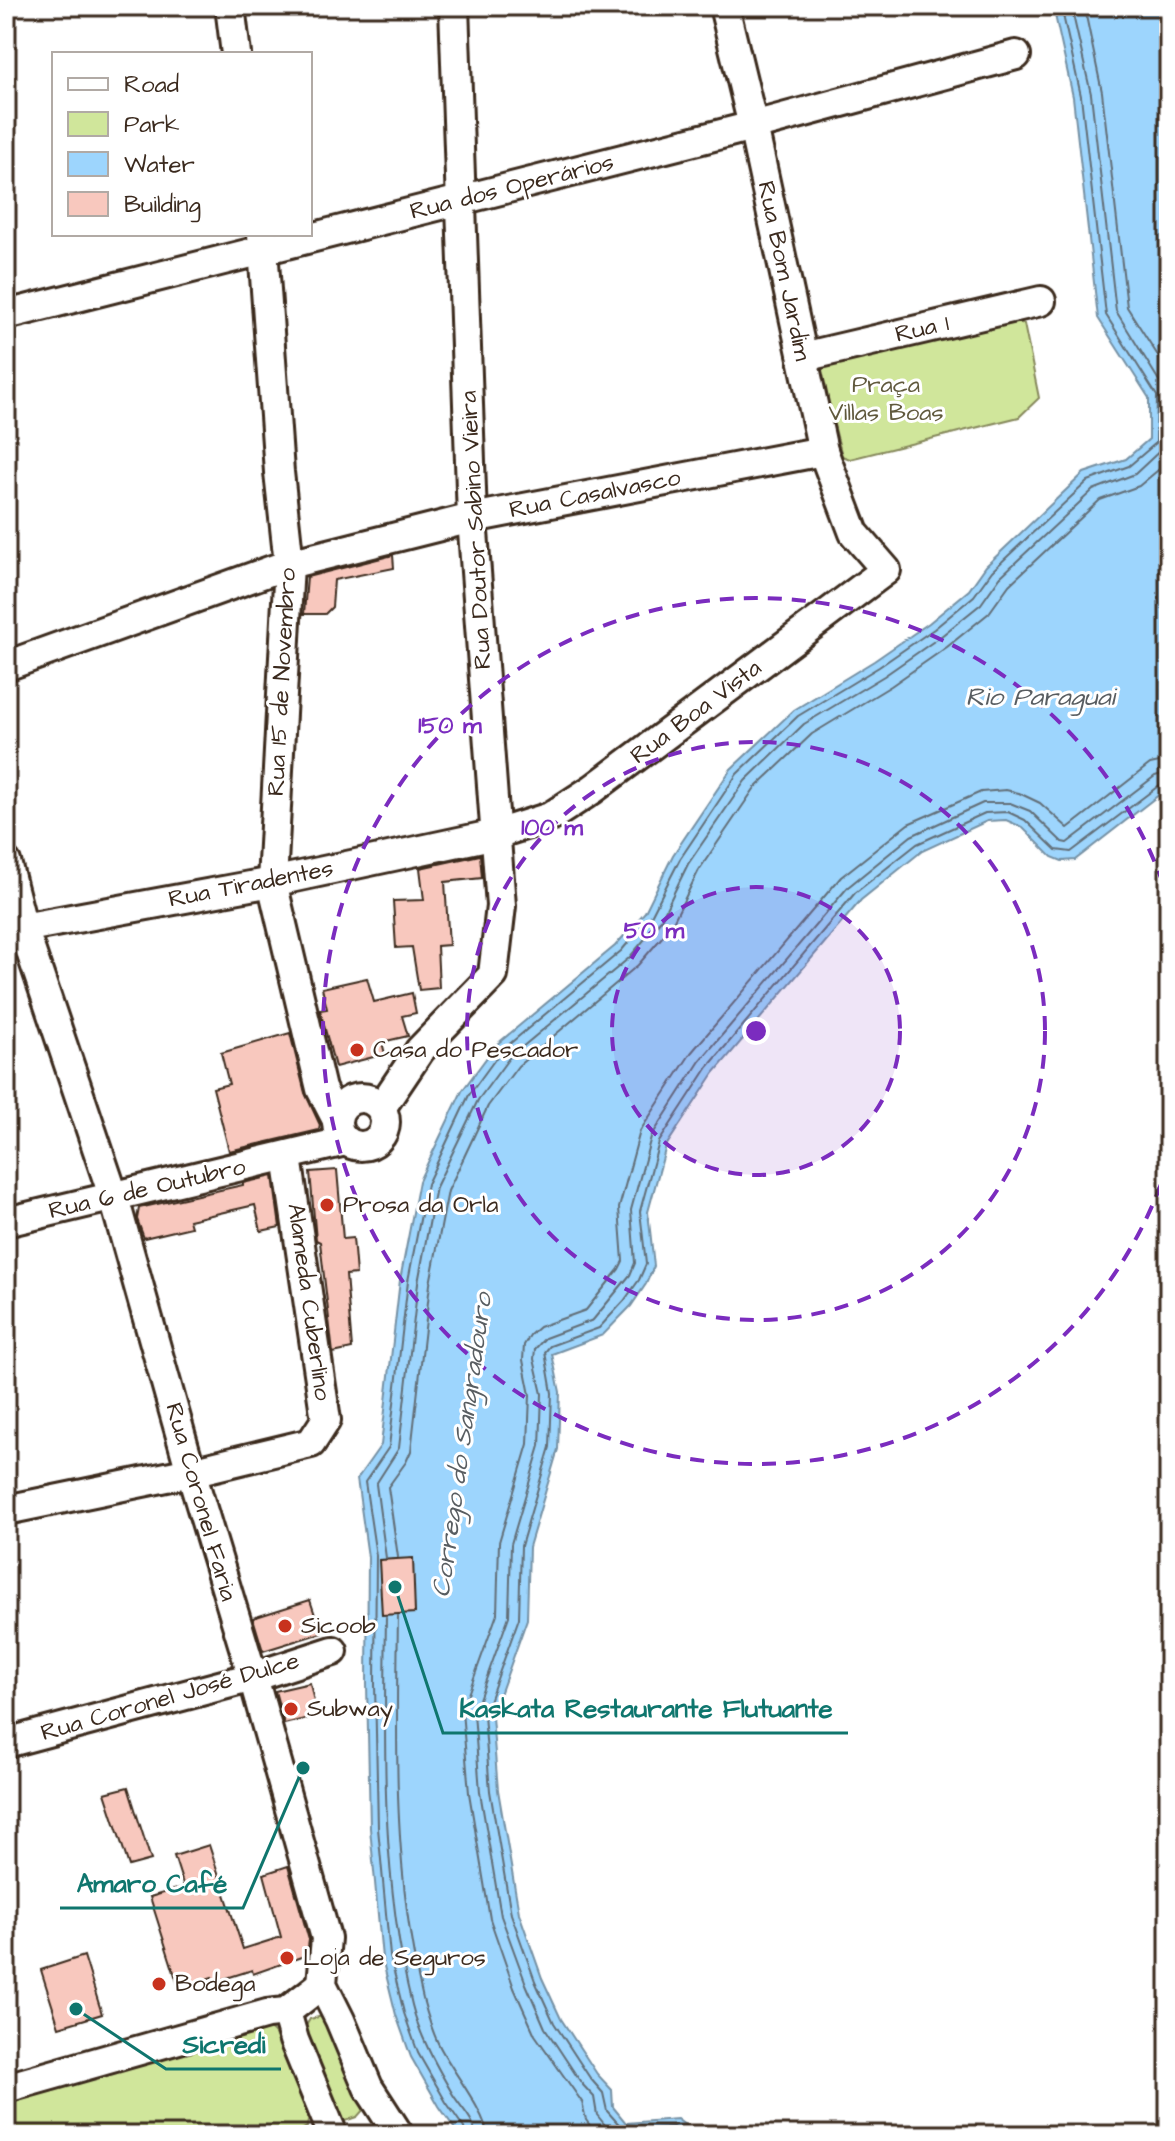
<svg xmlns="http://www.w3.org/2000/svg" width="1175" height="2141" viewBox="0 0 1175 2141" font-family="'Architects Daughter',sans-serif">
	<rect width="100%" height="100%" fill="#fff"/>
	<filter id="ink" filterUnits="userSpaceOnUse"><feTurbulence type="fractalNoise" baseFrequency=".0125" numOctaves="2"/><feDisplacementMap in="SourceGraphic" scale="16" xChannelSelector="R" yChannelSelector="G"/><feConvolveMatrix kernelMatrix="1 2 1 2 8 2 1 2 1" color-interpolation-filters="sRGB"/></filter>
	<g filter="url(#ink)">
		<g fill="#d0e69b" stroke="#86885c" stroke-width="2">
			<polygon points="1005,318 1024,324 1039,398 1019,417 850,459 842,456 821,374 824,363"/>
			<polygon points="323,2016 328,2018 365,2108 357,2117 342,2122 304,2029 310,2019"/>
			<polygon points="267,2026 275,2034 309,2115 307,2127 292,2135 6,2135 6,2096"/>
		</g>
		<polygon fill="#9dd5fd" stroke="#7691a4" stroke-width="2" points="1053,6 1169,6 1169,787 1075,860 1062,861 1052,857 1022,827 1006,820 987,821 922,851 861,900 714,1073 666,1146 648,1212 654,1266 646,1284 631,1306 603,1335 552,1354 560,1392 558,1449 529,1547 527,1619 492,1717 498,1790 519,1913 542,1978 561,2019 597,2074 612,2090 613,2107 626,2123 677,2119 698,2135 459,2135 439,2106 411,2057 396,2015 382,1958 370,1828 367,1684 368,1557 357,1479 381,1445 400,1280 419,1181 462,1091 496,1045 615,946 645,912 673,855 731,769 794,710 874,661 929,623 969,590 986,566 1084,473 1126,459 1149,439 1149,398 1098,318 1073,97"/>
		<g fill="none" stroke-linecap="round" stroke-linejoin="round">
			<g stroke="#626e77" stroke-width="2">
				<polyline points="1084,6 1102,92 1127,307 1169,373"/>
				<polyline points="398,1557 388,1487 406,1462 411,1451 430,1284 448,1191 488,1106 518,1066 638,965 670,928 699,870 754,789 812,734 891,686 947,647 989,613 1009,585 1100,500 1139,486 1169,461"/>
				<polyline points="386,1558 376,1484 399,1448 418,1283 436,1187 478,1100 509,1058 629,958 660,921 688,864 745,781 804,724 884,676 940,637 981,604 1000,577 1093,490 1135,474 1165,446 1166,392 1116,311 1091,94 1071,6"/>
				<path d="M398,1616C396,1742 393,1875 423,1999C427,2014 432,2031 439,2045C450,2068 487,2114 487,2135"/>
				<path d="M386,1617C384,1745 381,1880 412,2005C420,2037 436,2065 452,2093C460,2107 475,2119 475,2135"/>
				<polyline points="465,2135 464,2128 446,2102 418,2053 404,2013 390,1956 378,1828 375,1684 376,1556 365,1482 389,1447 408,1281 427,1184 469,1095 501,1051 621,951 651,916 680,859 737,774 798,716 879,667 934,629 974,596 992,571 1088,481 1129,466 1156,443 1157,396 1106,315 1081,96 1061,6"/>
				<polyline points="597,2135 586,2120 582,2102 535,2035 514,1988 490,1919 469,1793 462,1711 497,1614 499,1542 528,1444 530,1395 523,1360 524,1345 530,1335 539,1327 586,1310 619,1269 623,1261 619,1208 640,1131 691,1053 841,877 908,824 981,792 1006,790 1019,793 1040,803 1068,828 1150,764 1169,760"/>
				<polyline points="613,2135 597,2115 594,2097 582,2084 545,2028 526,1984 501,1916 480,1792 474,1713 509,1616 511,1544 540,1446 542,1394 534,1359 535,1349 545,1338 593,1320 630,1275 635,1263 631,1210 651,1137 700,1061 848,887 911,836 983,803 1010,803 1030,811 1062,842 1067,843 1155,776 1169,772"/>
				<polyline points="685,2135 673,2127 624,2130 607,2111 603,2093 590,2078 554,2023 535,1981 511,1914 490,1791 484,1715 519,1618 521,1546 550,1447 552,1393 545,1352 550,1346 599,1328 624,1301 639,1280 646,1264 640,1211 659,1142 708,1067 855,893 917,844 985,813 1008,812 1025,820 1056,850 1071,852 1161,784 1169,782"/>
			</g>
		</g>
		<g fill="#f8c8be" stroke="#3b2a1e" stroke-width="2">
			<polygon points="393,555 394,568 334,580 332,607 325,614 304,614 307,577"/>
			<polygon points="480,855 482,878 445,882 449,945 437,946 439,988 419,990 412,947 396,948 393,901 424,900 420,868"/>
			<polygon points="367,978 374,1002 412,993 416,1013 402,1016 408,1036 382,1042 385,1054 335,1067 320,1010 327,1009 322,988"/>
			<polygon points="290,1033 305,1093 320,1125 319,1130 229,1151 213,1088 229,1084 221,1053"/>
			<polygon points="337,1170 343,1239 353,1238 356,1274 346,1275 352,1349 333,1353 320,1242 316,1240 310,1172"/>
			<polygon points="273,1176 280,1227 261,1231 255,1205 189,1220 191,1227 144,1238 137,1219 139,1208 243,1185 243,1183"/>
			<polygon points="413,1558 415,1613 382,1615 379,1560"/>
			<polygon points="310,1600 321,1633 263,1651 253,1618"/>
			<polygon points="310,1683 317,1716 284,1724 275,1691"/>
			<polygon points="128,1787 151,1860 129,1866 105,1793"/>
			<polygon points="209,1845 243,1949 281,1937 264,1874 288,1866 309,1940 307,1955 253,1974 252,1970 214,1982 212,1977 179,1988 150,1897 184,1887 174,1856"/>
			<polygon points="84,1956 102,2014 59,2027 41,1970"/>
		</g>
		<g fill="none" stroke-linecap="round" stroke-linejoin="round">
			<defs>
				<g id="minor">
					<polyline points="230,6 236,54"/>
					<polyline points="262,234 279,472 289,564 272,882 321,1089 337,1120"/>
					<polyline points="6,315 753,126 1016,55"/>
					<polyline points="803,357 1041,301"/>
					<polyline points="6,666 289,564 472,518 823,451"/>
					<polyline points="6,862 23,928 114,1198 191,1472 253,1677 326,1938 322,1984 340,2020 368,2087 399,2135"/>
					<polyline points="6,931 272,882 496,834 550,817 593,789 886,570 854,533 823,451 753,126 724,6"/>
					<circle cx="361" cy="1122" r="24"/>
					<polyline points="381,1108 420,1050 493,975 501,906 472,518 454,6"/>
					<polyline points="6,1222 346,1141"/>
					<polyline points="6,1510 191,1472 311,1443 326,1420 287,1157"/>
					<polyline points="6,1743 253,1677 333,1651"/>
					<polyline points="286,2012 294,2040 333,2135"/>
					<polyline points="6,2088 267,2014 286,2012 322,1984"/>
				</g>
			</defs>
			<use href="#minor" stroke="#3b2a1e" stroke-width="34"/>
			<use href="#minor" stroke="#fff" stroke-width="28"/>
		</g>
	</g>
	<circle cx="756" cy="1031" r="144" fill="#7b2cbf" fill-opacity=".12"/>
	<g fill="none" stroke="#7b2cbf" stroke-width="4" stroke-dasharray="14 10">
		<circle cx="756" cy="1031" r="144"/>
		<circle cx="756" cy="1031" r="289"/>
		<path d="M1169 1161A433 433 0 1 1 1169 901"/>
	</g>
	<g fill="#c8321e" stroke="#fff" stroke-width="3">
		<circle cx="357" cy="1050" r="8"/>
		<circle cx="327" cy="1205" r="8"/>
		<circle cx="285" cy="1626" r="8"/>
		<circle cx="291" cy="1709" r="8"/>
		<circle cx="287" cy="1958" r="8"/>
		<circle cx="159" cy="1984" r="8"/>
	</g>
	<g text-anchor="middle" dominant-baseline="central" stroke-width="6" stroke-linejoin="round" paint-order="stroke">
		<g font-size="24" fill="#3b2a1e" stroke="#fff">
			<text transform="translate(512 187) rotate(-14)">Rua dos Operários</text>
			<text transform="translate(784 271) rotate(78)">Rua Bom Jardim</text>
			<text transform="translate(922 329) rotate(-13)">Rua 1</text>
			<text transform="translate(595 494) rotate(-11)">Rua Casalvasco</text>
			<text transform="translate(476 530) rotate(-93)">Rua Doutor Sabino Vieira</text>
			<text transform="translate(282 682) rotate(-87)">Rua 15 de Novembro</text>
			<text transform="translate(696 712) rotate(-37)">Rua Boa Vista</text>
			<text transform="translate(251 884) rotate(-11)">Rua Tiradentes</text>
			<text transform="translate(147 1189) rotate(-13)">Rua 6 de Outubro</text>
			<text transform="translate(309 1302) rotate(82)">Alameda Cuberlino</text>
			<text transform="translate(201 1502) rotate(74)">Rua Coronel Faria</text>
			<text transform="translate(170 1697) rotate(-16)">Rua Coronel José Dulce</text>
		</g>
		<g font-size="24" fill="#60593d" stroke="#fff">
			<text x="886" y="385">Praça<tspan x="886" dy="28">Villas Boas</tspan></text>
		</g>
		<g font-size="24" fill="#3b2a1e" stroke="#fff" text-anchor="start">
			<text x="373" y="1050">Casa do Pescador</text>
			<text x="343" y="1205">Prosa da Orla</text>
			<text x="301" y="1626">Sicoob</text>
			<text x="307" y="1709">Subway</text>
			<text x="303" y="1958">Loja de Seguros</text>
			<text x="175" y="1984">Bodega</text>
		</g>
		<g font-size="26" font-style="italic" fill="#585d61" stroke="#fff">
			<text x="1040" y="697">Rio Paraguai</text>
			<text transform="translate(462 1445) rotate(-82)">Corrego do Sangradouro</text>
		</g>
	</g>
	<circle cx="756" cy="1031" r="12" fill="#7b2cbf" stroke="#fff" stroke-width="4"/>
	<g font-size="24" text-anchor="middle" font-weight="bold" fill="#7b2cbf" stroke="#fff" stroke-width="6" stroke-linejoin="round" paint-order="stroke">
		<text x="450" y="733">150 m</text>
		<text x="552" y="835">100 m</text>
		<text x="654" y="938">50 m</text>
	</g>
	<path fill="none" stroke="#0f766e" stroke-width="3" d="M395 1587L443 1733H848M303 1768L243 1908H60M76 2009L166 2069H281"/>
	<g fill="#0f766e" stroke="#fff" stroke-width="3">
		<circle cx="395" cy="1587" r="8"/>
		<circle cx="303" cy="1768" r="8"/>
		<circle cx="76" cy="2009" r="8"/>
	</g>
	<g font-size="26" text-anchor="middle" font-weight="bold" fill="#0f766e" stroke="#fff" stroke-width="6" stroke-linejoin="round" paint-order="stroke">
		<text x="646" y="1717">Kaskata Restaurante Flutuante</text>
		<text x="152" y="1892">Amaro Café</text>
		<text x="224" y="2053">Sicredi</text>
	</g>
	<rect width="1175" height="2141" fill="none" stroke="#fff" stroke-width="32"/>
	<rect x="16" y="16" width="1143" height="2109" fill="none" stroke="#3b2a1e" stroke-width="3" filter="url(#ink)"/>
	<rect x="52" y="52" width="260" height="184" fill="#ffffff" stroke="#b1aaa5" stroke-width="2"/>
	<rect x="68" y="78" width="40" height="12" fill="#ffffff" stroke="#b1aaa5" stroke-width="2"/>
	<text x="124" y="92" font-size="24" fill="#3b2a1e">Road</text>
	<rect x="68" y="112" width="40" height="24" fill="#d0e69b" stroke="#b1aaa5" stroke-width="2"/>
	<text x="124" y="132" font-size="24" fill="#3b2a1e">Park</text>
	<rect x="68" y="152" width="40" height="24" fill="#9dd5fd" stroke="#b1aaa5" stroke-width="2"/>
	<text x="124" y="172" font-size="24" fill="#3b2a1e">Water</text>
	<rect x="68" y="192" width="40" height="24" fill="#f8c8be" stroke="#b1aaa5" stroke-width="2"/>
	<text x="124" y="212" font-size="24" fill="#3b2a1e">Building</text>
</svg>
